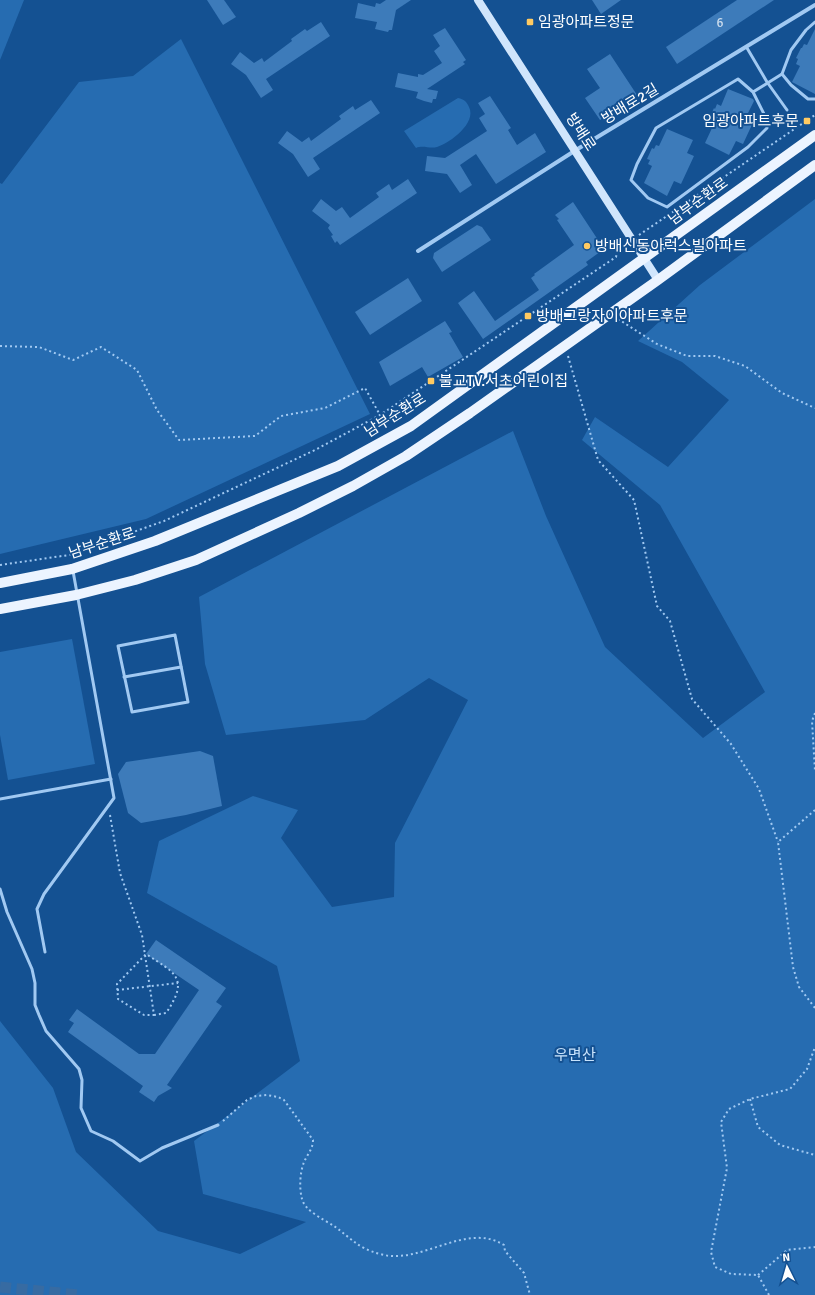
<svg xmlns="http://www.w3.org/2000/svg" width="815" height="1295" viewBox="0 0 815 1295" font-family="Signika,'Noto Sans KR',sans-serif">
	<rect width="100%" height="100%" fill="#145192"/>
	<g fill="#266cb1">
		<polygon points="0,0 24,0 0,60"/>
		<polygon points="181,39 370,414 146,519 0,554 0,183 2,184 79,82 133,76"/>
		<path d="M458,98C464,99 467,102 469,107C477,123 450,143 437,147C430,149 423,145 416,148L404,131Z"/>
		<polygon points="815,199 815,1295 0,1295 0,1021 53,1088 76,1152 158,1231 240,1254 306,1222 203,1194 194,1141 300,1061 277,966 147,893 159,841 253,796 298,810 281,838 332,907 394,897 395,843 468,700 429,678 365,720 226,735 205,664 199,597 513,431 546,516 605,647 703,738 765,692 660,505 582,440 595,417 668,467 729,400 682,362 638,341 700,285"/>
		<polygon points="72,639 95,764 8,780 0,735 0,652"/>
	</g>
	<g fill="#3d7bba">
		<polygon points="207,0 224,0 236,17 223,25"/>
		<polygon points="386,0 411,0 396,10 392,30 389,30 388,32 375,29 377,22 355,18 358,3 375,7 376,3 380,4"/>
		<polygon points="592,0 621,0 601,14"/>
		<polygon points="737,0 774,0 677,64 666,47"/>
		<polygon points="321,22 330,36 266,79 273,90 261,98 246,75 231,64 240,52 254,63 262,58 264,62 292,41 291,39 305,29 307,31"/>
		<polygon points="445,28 466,60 463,62 465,64 427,89 438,91 436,99 433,99 432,103 424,101 416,98 418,92 395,87 398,73 418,77 418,74 423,75 442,63 434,51 440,46 433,35"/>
		<polygon points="815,29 815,94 792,82 800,66 796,64 798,59 796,58 801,48 802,48 804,44 807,45"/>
		<polygon points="610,54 637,95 600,120 585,98 600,88 587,69"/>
		<polygon points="728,89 753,99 754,101 748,113 756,116 743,144 736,141 729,155 705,143 713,126 709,124 711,120 709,119 714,108 715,109 717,104 721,106"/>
		<polygon points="490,96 511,128 508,130 517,145 535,133 546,152 496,184 476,154 460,165 472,185 460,193 447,174 425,171 427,156 445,158 487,131 479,118 485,114 478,103"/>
		<polygon points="371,100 380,113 313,158 320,169 308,177 293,154 278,143 287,131 302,142 309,137 311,141 341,119 339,116 353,106 355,110"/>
		<polygon points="667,129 693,140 687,153 694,156 681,184 674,181 667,196 644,183 652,166 648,164 650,160 647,159 652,148 654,149 656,145 659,146"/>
		<polygon points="408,179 417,193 340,245 337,241 335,243 331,236 333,235 328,228 330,225 312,211 321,199 336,211 342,207 350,218 379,197 376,193 389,184 392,190"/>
		<polygon points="573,202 604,249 586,262 588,265 483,339 458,303 474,291 495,321 539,290 531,278 535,275 534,274 574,245 557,220 559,219 555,215"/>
		<polygon points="477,225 482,227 491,240 442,272 433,258 434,253"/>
		<polygon points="408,278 422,301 370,335 355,312"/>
		<polygon points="445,321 452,332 449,333 463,357 428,377 422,367 390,386 379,362"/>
		<polygon points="200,751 213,756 222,806 186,815 141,823 128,813 118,774 126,762"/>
		<polygon points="156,940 226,988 216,1002 222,1006 167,1085 172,1088 158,1096 154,1102 139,1092 143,1086 68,1032 74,1023 69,1020 77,1009 139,1054 155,1054 199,990 146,954"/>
	</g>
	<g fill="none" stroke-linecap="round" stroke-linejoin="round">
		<polyline stroke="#376ba2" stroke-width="11" stroke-dasharray="11 5.5" stroke-linecap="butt" points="0,1287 79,1295"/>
		<g stroke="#a1c9f2" stroke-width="2" stroke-dasharray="2 3" stroke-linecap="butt">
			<polyline points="639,235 815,115"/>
			<polyline points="618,319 657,344 687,356 715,356 745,366 782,393 815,408"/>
			<polyline points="0,346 39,347 73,360 101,347 137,370 157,410 179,440 255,436 281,416 325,408 365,388 380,415"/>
			<polyline points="568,356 598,460 634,500 657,606 670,621 692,699 731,744 759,789 778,842"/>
			<polyline points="0,565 69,555 164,521 315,450 380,415 616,257 618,249 626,244"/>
			<polyline points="815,713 812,721 815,771"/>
			<polyline points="815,810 778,842 793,967 799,987 815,1008"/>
			<path d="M110,815L120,873L142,935L154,1015H144L118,999L117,984L146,954C175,973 190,978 166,1013L154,1015"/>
			<polyline points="117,990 178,983"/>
			<polyline points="750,1099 758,1127 780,1145 815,1155"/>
			<path d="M223,1121L247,1100L256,1096L267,1095L278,1097L284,1100L313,1140C313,1149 307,1155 304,1162C300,1172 299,1188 302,1199C305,1211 323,1219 334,1226C351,1238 357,1248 380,1254C421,1266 465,1221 504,1245L505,1251L524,1273L530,1295"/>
			<polyline points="758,1275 787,1250 815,1247"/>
			<polyline points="769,1295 758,1275 731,1274 715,1267 711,1252 727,1168 721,1122 729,1109 750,1099 790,1089 807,1069 815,1047"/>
		</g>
		<g stroke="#a1c9f2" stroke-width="3">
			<polyline points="747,48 767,82 787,110"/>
			<polyline points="782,74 791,85 808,99 815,99"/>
			<polyline points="753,92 767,120 767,128 748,147 667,207 648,198 631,180 637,164 656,128 738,79 753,92 782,74 791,50 806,30 815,22"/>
			<polygon points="175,635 188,702 132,712 118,646"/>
			<polyline points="124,677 181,667"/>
			<polyline points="0,799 111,779"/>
			<polyline points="0,889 7,912 32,969 35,983 35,1005 39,1015 46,1031 79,1069 82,1080 81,1108 91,1131 113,1141 140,1161 162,1148 218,1125"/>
			<polyline points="45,952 37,909 44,894 114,798 73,571"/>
		</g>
		<polyline stroke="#a1c9f2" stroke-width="4" points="418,251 576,150 815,5"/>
		<polyline stroke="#d0e5fc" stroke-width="8" points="478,0 658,280"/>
		<g stroke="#ecf4ff" stroke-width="10">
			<polyline points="0,583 72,569 155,541 338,466 411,426 815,135"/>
			<polyline points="0,609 76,595 135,580 196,560 299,513 353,486 406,456 470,413 658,280 815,165"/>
		</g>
	</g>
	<g fill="#ffca62" stroke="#145192" stroke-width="1.5">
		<rect x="526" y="18" width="8" height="8" rx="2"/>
		<rect x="803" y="117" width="8" height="8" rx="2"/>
		<circle cx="587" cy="246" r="4"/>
		<rect x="524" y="312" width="8" height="8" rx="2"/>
		<rect x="427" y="377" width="8" height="8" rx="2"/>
	</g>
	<g text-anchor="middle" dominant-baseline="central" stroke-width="4" stroke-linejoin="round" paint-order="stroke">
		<g font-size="13" fill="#cedeee">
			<text x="720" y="23">6</text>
		</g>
		<g font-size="15" fill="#fff" stroke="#145192" text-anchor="start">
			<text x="538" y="22">임광아파트정문</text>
			<text x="799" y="121" text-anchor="end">임광아파트후문</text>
			<text x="595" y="246">방배신동아럭스빌아파트</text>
			<text x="536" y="316">방배그랑자이아파트후문</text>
			<text x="439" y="381">불교TV.서초어린이집</text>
		</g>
		<g font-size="15" fill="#fff" stroke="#145192">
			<text transform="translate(630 104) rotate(-31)">방배로2길</text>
			<text transform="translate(581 132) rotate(57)">방배로</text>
			<text transform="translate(698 201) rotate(-36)">남부순환로</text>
			<text transform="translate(395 415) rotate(-32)">남부순환로</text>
			<text transform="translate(102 543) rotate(-18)">남부순환로</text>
		</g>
		<g font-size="15" fill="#c8e3fc" stroke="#145192">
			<text x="575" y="1055">우면산</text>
		</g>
	</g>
	<g transform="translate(787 1267) rotate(355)" stroke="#145192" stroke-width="3" paint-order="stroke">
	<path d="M0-3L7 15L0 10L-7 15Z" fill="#ffffff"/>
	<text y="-6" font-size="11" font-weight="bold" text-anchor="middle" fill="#ffffff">N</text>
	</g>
</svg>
